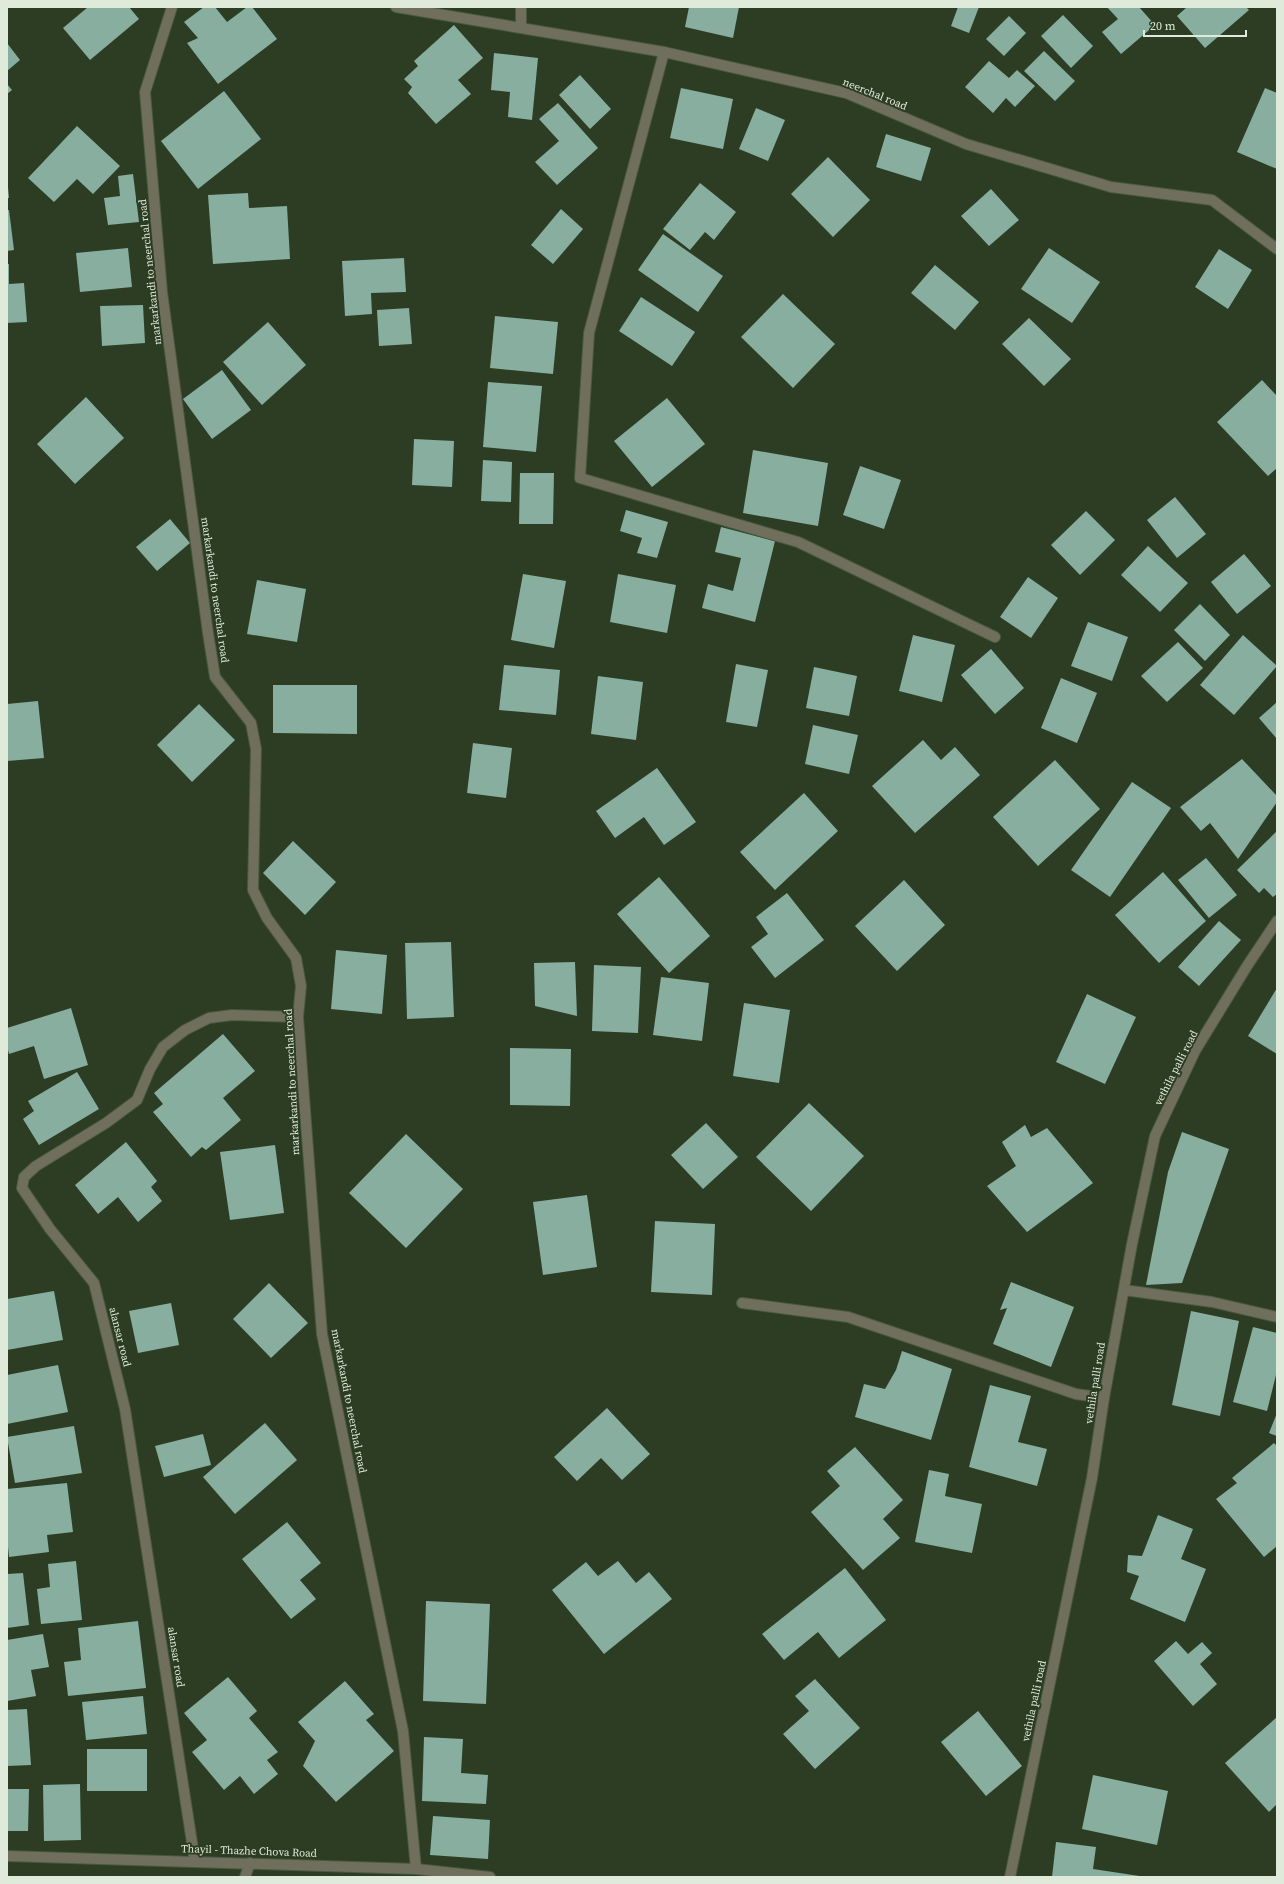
<svg xmlns="http://www.w3.org/2000/svg" width="1284" height="1884" viewBox="0 0 1284 1884" font-family="'Source Serif 4',serif">
	<rect width="100%" height="100%" fill="#2c3d24"/>
	<g fill="#87ae9f">
		<polygon points="88,7 129,7 139,19 90,60 63,28"/>
		<polygon points="204,7 215,7 227,22 247,7 252,7 277,39 218,84 187,43 198,38 184,22"/>
		<polygon points="689,7 739,7 733,38 685,27"/>
		<polygon points="958,7 979,7 969,33 951,26"/>
		<polygon points="1107,7 1139,7 1155,25 1121,54 1102,32 1118,19"/>
		<polygon points="1187,7 1246,7 1249,10 1205,48 1177,16"/>
		<polygon points="1063,15 1093,46 1071,68 1041,36"/>
		<polygon points="1009,16 1026,33 1004,56 986,39"/>
		<polygon points="454,25 483,58 458,80 471,94 436,124 408,93 412,87 404,79 418,66 414,61"/>
		<polygon points="7,43 20,60 7,71"/>
		<polygon points="1044,51 1075,81 1055,101 1024,71"/>
		<polygon points="494,53 538,58 532,120 508,117 510,92 491,90"/>
		<polygon points="989,61 1009,78 1017,70 1035,86 1015,107 1006,98 993,113 965,87"/>
		<polygon points="580,75 611,109 590,129 559,95"/>
		<polygon points="7,84 12,90 7,94"/>
		<polygon points="681,88 733,99 723,149 670,138"/>
		<polygon points="1265,88 1277,93 1277,169 1237,152"/>
		<polygon points="224,91 261,139 198,189 161,141"/>
		<polygon points="558,103 598,148 557,185 535,162 559,141 539,119"/>
		<polygon points="756,108 785,120 768,161 739,149"/>
		<polygon points="77,126 120,166 93,194 77,179 54,202 28,178"/>
		<polygon points="886,134 931,148 921,181 876,167"/>
		<polygon points="828,157 870,200 833,237 791,194"/>
		<polygon points="133,174 139,222 108,225 104,198 120,196 118,176"/>
		<polygon points="700,183 736,212 714,240 705,232 690,250 663,229"/>
		<polygon points="7,187 8,187 9,198 7,198"/>
		<polygon points="991,189 1019,220 989,246 961,216"/>
		<polygon points="248,193 249,208 287,206 290,259 213,264 208,195"/>
		<polygon points="561,209 583,229 553,264 531,245"/>
		<polygon points="7,210 9,210 14,250 7,251"/>
		<polygon points="663,234 723,276 698,312 638,270"/>
		<polygon points="128,248 132,287 80,292 76,253"/>
		<polygon points="1049,248 1100,282 1072,323 1021,289"/>
		<polygon points="1219,249 1252,270 1228,309 1195,287"/>
		<polygon points="404,258 406,292 371,293 372,314 345,316 342,261"/>
		<polygon points="7,264 9,264 9,284 24,283 27,322 7,323"/>
		<polygon points="935,265 979,302 955,330 911,293"/>
		<polygon points="783,294 835,344 793,388 741,337"/>
		<polygon points="641,297 695,332 672,366 619,331"/>
		<polygon points="143,305 145,343 102,346 100,306"/>
		<polygon points="409,308 412,344 379,346 377,310"/>
		<polygon points="495,316 558,322 553,374 490,368"/>
		<polygon points="1029,318 1071,359 1044,386 1002,344"/>
		<polygon points="268,322 306,365 262,405 223,362"/>
		<polygon points="222,370 251,410 212,439 183,399"/>
		<polygon points="1262,380 1277,396 1277,468 1268,476 1217,422"/>
		<polygon points="488,382 542,386 536,452 483,447"/>
		<polygon points="86,397 124,438 75,484 37,444"/>
		<polygon points="667,398 705,444 652,487 614,441"/>
		<polygon points="414,439 454,441 452,487 412,485"/>
		<polygon points="753,450 828,463 818,526 743,513"/>
		<polygon points="483,460 512,462 511,502 481,501"/>
		<polygon points="860,466 901,480 884,529 843,515"/>
		<polygon points="520,473 554,473 553,524 519,524"/>
		<polygon points="1175,497 1206,534 1177,558 1147,520"/>
		<polygon points="626,510 668,522 657,558 637,553 642,538 620,531"/>
		<polygon points="1086,511 1115,540 1080,575 1051,545"/>
		<polygon points="170,519 190,543 157,571 136,547"/>
		<polygon points="721,527 775,541 755,622 702,608 708,584 733,591 741,558 715,552"/>
		<polygon points="1148,546 1188,583 1160,612 1121,575"/>
		<polygon points="1244,554 1271,586 1237,614 1211,582"/>
		<polygon points="523,574 566,581 554,648 511,640"/>
		<polygon points="618,574 676,585 667,633 610,622"/>
		<polygon points="1028,577 1058,598 1031,638 1000,617"/>
		<polygon points="257,580 306,589 297,642 247,634"/>
		<polygon points="1200,604 1230,635 1205,661 1174,630"/>
		<polygon points="1088,622 1128,637 1112,681 1071,666"/>
		<polygon points="913,635 955,645 942,702 899,691"/>
		<polygon points="1243,635 1277,666 1234,715 1200,685"/>
		<polygon points="1178,642 1203,668 1167,702 1141,676"/>
		<polygon points="991,649 1024,688 995,714 961,675"/>
		<polygon points="736,664 768,670 757,727 726,722"/>
		<polygon points="504,665 560,670 556,715 499,710"/>
		<polygon points="814,667 857,676 849,716 806,708"/>
		<polygon points="598,676 643,682 636,740 591,734"/>
		<polygon points="1061,678 1097,693 1077,743 1041,728"/>
		<polygon points="273,685 357,685 357,734 273,733"/>
		<polygon points="38,701 44,758 7,761 7,704"/>
		<polygon points="1277,702 1277,739 1259,718"/>
		<polygon points="199,704 235,740 192,782 157,745"/>
		<polygon points="813,725 858,735 849,774 805,764"/>
		<polygon points="923,740 941,760 955,747 980,775 915,833 872,786"/>
		<polygon points="473,743 512,748 506,798 467,793"/>
		<polygon points="1242,759 1277,796 1277,802 1238,859 1210,823 1201,831 1180,807"/>
		<polygon points="1055,760 1100,809 1038,866 993,817"/>
		<polygon points="657,768 696,822 664,845 644,817 615,838 596,811"/>
		<polygon points="1132,782 1171,808 1110,897 1071,870"/>
		<polygon points="804,793 838,831 775,890 740,852"/>
		<polygon points="1277,831 1277,894 1273,897 1264,888 1259,893 1237,870"/>
		<polygon points="293,841 336,882 305,915 263,873"/>
		<polygon points="1206,858 1237,895 1209,918 1178,880"/>
		<polygon points="1163,872 1206,921 1159,963 1115,915"/>
		<polygon points="659,877 710,936 669,973 617,914"/>
		<polygon points="904,880 945,925 897,971 855,926"/>
		<polygon points="787,893 824,940 775,978 751,947 768,934 756,917"/>
		<polygon points="1219,921 1241,940 1199,986 1178,967"/>
		<polygon points="451,942 454,1017 407,1019 405,943"/>
		<polygon points="336,950 387,955 382,1014 331,1009"/>
		<polygon points="575,962 577,1016 535,1006 534,963"/>
		<polygon points="594,965 641,967 638,1033 592,1031"/>
		<polygon points="661,977 709,983 702,1041 653,1035"/>
		<polygon points="1277,988 1277,1054 1248,1036"/>
		<polygon points="1087,994 1136,1017 1105,1084 1056,1062"/>
		<polygon points="744,1003 790,1010 779,1083 733,1076"/>
		<polygon points="71,1008 88,1065 44,1079 34,1046 9,1054 7,1046 7,1028"/>
		<polygon points="223,1034 255,1071 223,1098 241,1120 206,1150 202,1147 191,1157 153,1112 163,1104 154,1093"/>
		<polygon points="510,1048 571,1049 570,1106 510,1105"/>
		<polygon points="77,1072 99,1109 39,1145 23,1119 34,1111 28,1101"/>
		<polygon points="809,1103 864,1156 811,1211 756,1157"/>
		<polygon points="706,1123 738,1157 703,1189 671,1155"/>
		<polygon points="1025,1125 1031,1137 1047,1128 1093,1183 1027,1232 987,1186 1016,1166 1002,1142"/>
		<polygon points="1182,1132 1229,1149 1182,1283 1146,1285 1168,1172"/>
		<polygon points="406,1134 463,1189 406,1248 349,1193"/>
		<polygon points="126,1142 157,1181 151,1187 162,1201 138,1222 118,1197 98,1214 75,1185"/>
		<polygon points="275,1145 284,1213 230,1220 220,1152"/>
		<polygon points="587,1195 597,1267 543,1275 533,1202"/>
		<polygon points="655,1221 715,1224 712,1295 651,1292"/>
		<polygon points="1011,1282 1074,1307 1051,1367 993,1344 1007,1308 1000,1310"/>
		<polygon points="269,1283 308,1323 271,1358 233,1319"/>
		<polygon points="54,1291 63,1340 7,1350 7,1299"/>
		<polygon points="171,1303 179,1345 138,1353 129,1311"/>
		<polygon points="1191,1311 1239,1321 1220,1416 1172,1405"/>
		<polygon points="1253,1327 1277,1333 1277,1371 1267,1411 1233,1402"/>
		<polygon points="902,1351 952,1369 931,1440 855,1417 864,1384 885,1389 896,1370"/>
		<polygon points="58,1365 68,1412 7,1424 7,1375"/>
		<polygon points="990,1385 1031,1396 1018,1442 1047,1449 1037,1486 969,1467"/>
		<polygon points="607,1408 650,1454 622,1480 601,1458 577,1481 554,1457"/>
		<polygon points="1277,1413 1277,1436 1269,1433"/>
		<polygon points="265,1423 297,1460 235,1514 203,1477"/>
		<polygon points="74,1426 82,1473 15,1483 7,1437"/>
		<polygon points="203,1434 211,1465 164,1477 155,1446"/>
		<polygon points="1274,1443 1277,1446 1277,1546 1264,1557 1216,1499 1237,1483 1232,1478"/>
		<polygon points="855,1447 903,1500 883,1519 900,1538 863,1570 811,1512 840,1486 827,1471"/>
		<polygon points="929,1470 949,1474 945,1496 982,1504 972,1553 915,1542"/>
		<polygon points="67,1483 73,1532 47,1535 49,1552 9,1557 7,1537 7,1489"/>
		<polygon points="1158,1515 1193,1529 1181,1559 1206,1569 1185,1622 1130,1599 1139,1576 1127,1572 1128,1555 1142,1556"/>
		<polygon points="287,1522 321,1563 300,1580 316,1599 291,1619 242,1559"/>
		<polygon points="76,1561 82,1620 41,1624 37,1589 50,1587 48,1564"/>
		<polygon points="618,1561 636,1583 649,1572 672,1599 604,1654 552,1590 586,1562 598,1576"/>
		<polygon points="845,1568 886,1620 839,1658 818,1632 784,1660 762,1634"/>
		<polygon points="23,1573 29,1625 7,1628 7,1574"/>
		<polygon points="426,1601 490,1604 486,1704 423,1701"/>
		<polygon points="138,1621 146,1688 68,1696 64,1662 81,1660 78,1628"/>
		<polygon points="43,1634 49,1667 31,1670 36,1696 7,1701 7,1640"/>
		<polygon points="1176,1641 1188,1654 1202,1642 1212,1653 1200,1664 1217,1684 1193,1706 1154,1661"/>
		<polygon points="228,1677 257,1711 249,1718 278,1752 267,1760 278,1774 254,1794 240,1776 224,1790 192,1752 207,1740 184,1713"/>
		<polygon points="815,1679 860,1728 815,1769 783,1734 809,1711 795,1696"/>
		<polygon points="345,1681 374,1714 366,1720 394,1751 336,1802 303,1766 315,1741 298,1722"/>
		<polygon points="143,1696 147,1734 86,1740 82,1702"/>
		<polygon points="27,1709 31,1765 7,1766 7,1710"/>
		<polygon points="978,1711 1022,1766 986,1796 941,1742"/>
		<polygon points="1277,1717 1277,1804 1269,1812 1225,1763"/>
		<polygon points="424,1737 463,1739 461,1773 488,1775 486,1804 422,1801"/>
		<rect x="87" y="1749" width="60" height="42"/>
		<polygon points="1093,1775 1168,1791 1157,1845 1082,1829"/>
		<polygon points="80,1784 81,1840 44,1841 43,1785"/>
		<polygon points="7,1789 29,1789 28,1831 7,1831"/>
		<polygon points="433,1816 490,1820 488,1859 430,1855"/>
		<polygon points="1056,1842 1096,1847 1093,1869 1146,1877 1052,1877"/>
	</g>
	<g fill="none" stroke-linecap="round" stroke-linejoin="round">
		<defs>
			<g id="minor">
				<polyline points="172,7 145,92 162,292 208,633 215,677 251,723 256,749 253,890 267,918 296,958 301,986 298,1017 322,1334 403,1731 416,1869"/>
				<polyline points="396,7 664,52 846,93 966,144 1111,187 1212,200 1277,249"/>
				<polyline points="521,28 521,7"/>
				<polyline points="664,52 589,333 580,478 798,542 995,637"/>
				<polyline points="1124,1290 1212,1302 1277,1317"/>
				<polyline points="742,1303 848,1317 1076,1394 1104,1398"/>
				<polyline points="7,1856 416,1869 490,1877"/>
				<polyline points="195,1862 125,1409 94,1283 50,1229 22,1188 24,1177 36,1166 106,1123 137,1100 150,1069 163,1047 185,1030 209,1018 232,1015 298,1017"/>
				<polyline points="245,1877 250,1863"/>
				<polyline points="1010,1877 1092,1478 1104,1398 1132,1244 1155,1136 1195,1051 1247,966 1277,921"/>
			</g>
		</defs>
		<use href="#minor" stroke="#495941" stroke-width="12"/>
		<use href="#minor" stroke="#706f5e" stroke-width="10"/>
	</g>
	<g text-anchor="middle" dominant-baseline="central" stroke-width="4" stroke-linejoin="round" paint-order="stroke">
		<g font-size="11" fill="#dfeadb" stroke="#2c3d24">
			<text transform="translate(875 94) rotate(22)">neerchal road</text>
			<text transform="translate(150 272) rotate(-96)">markarkandi to neerchal road</text>
			<text transform="translate(215 590) rotate(82)">markarkandi to neerchal road</text>
			<text transform="translate(1176 1068) rotate(-63)">vethila palli road</text>
			<text transform="translate(292 1082) rotate(-93)">markarkandi to neerchal road</text>
			<text transform="translate(120 1337) rotate(76)">alansar road</text>
			<text transform="translate(1095 1383) rotate(-81)">vethila palli road</text>
			<text transform="translate(349 1401) rotate(79)">markarkandi to neerchal road</text>
			<text transform="translate(176 1657) rotate(81)">alansar road</text>
			<text transform="translate(1034 1701) rotate(-78)">vethila palli road</text>
			<text transform="translate(249 1851) rotate(2)">Thayil - Thazhe Chova Road</text>
		</g>
	</g>
	<rect width="1284" height="1884" fill="none" stroke="#dfeadb" stroke-width="16"/>
	<path d="M1144 30v6h102v-6" fill="none" stroke="#dfeadb" stroke-width="2"/>
	<text x="1150" y="30" font-size="12" fill="#dfeadb" stroke="#2c3d24" stroke-width="3" paint-order="stroke">20 m</text>
</svg>
